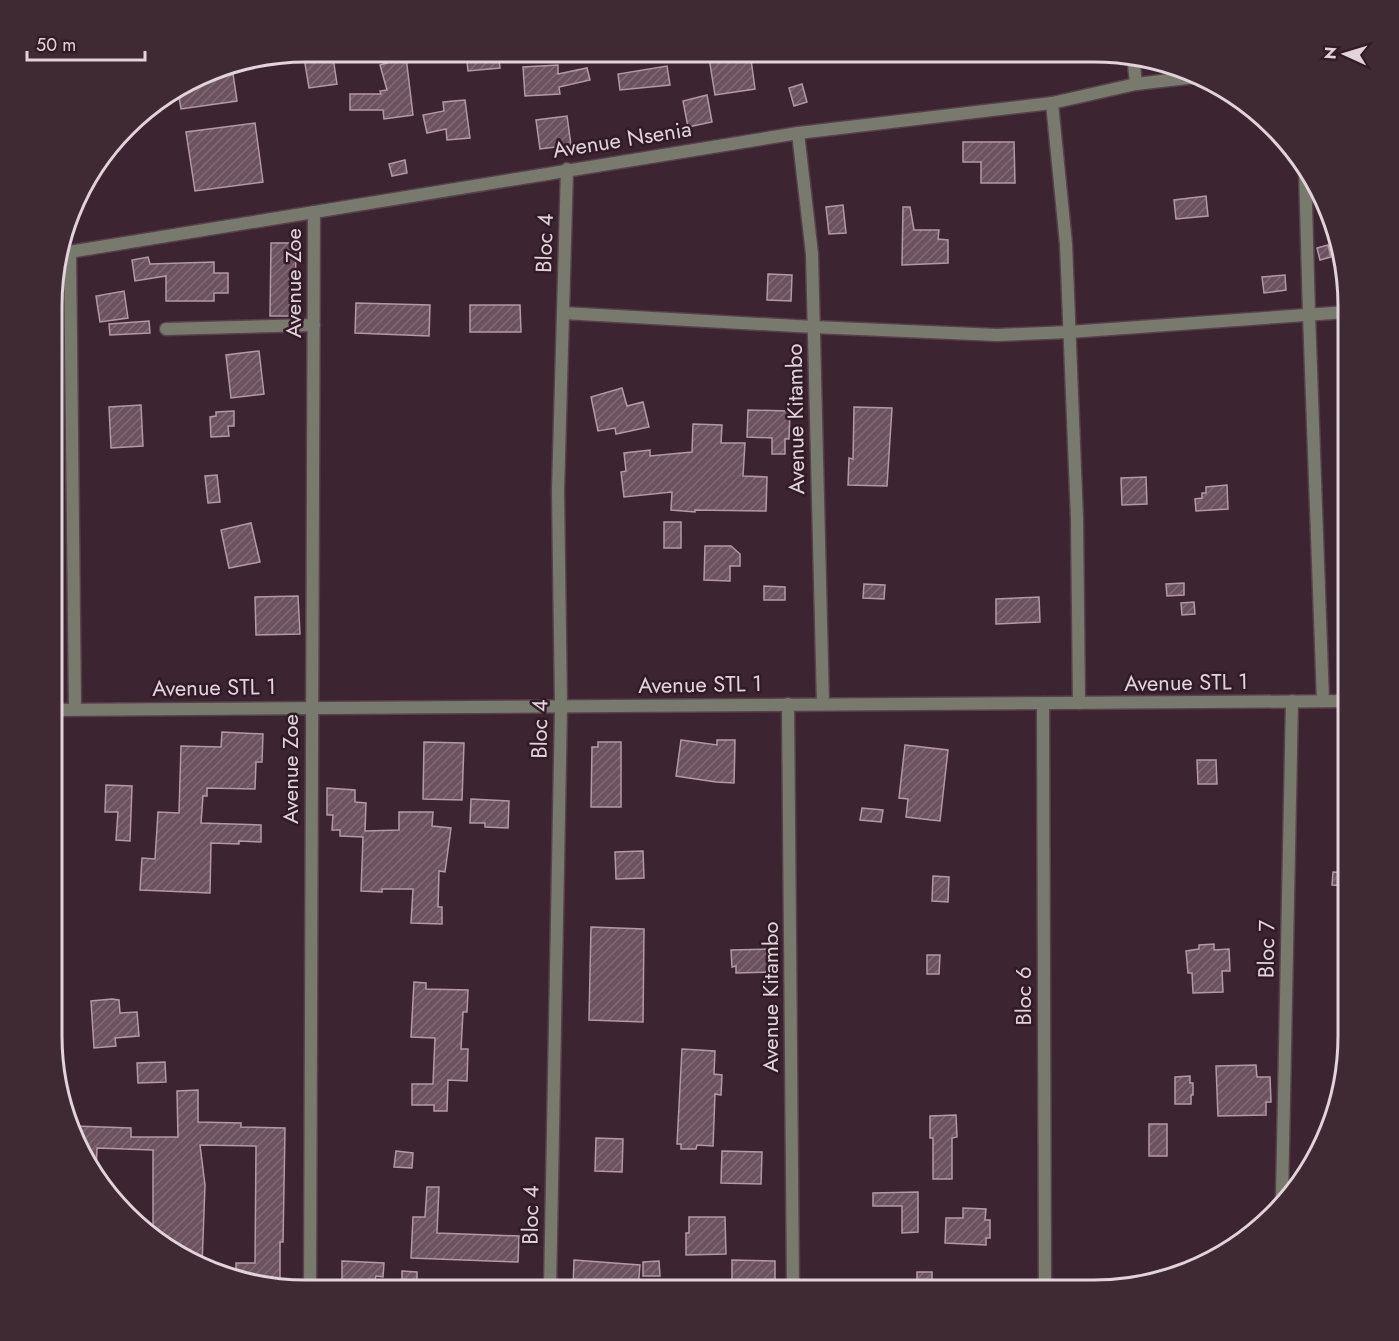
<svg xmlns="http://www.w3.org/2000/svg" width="1399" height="1341" viewBox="0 0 1399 1341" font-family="Jost,sans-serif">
	<defs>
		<pattern id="building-hatch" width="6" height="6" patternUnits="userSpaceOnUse" patternTransform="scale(1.5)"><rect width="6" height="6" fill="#6c525e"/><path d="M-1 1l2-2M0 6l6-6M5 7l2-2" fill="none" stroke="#816a74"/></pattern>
	</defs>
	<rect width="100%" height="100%" fill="#3c2530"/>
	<g fill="url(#building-hatch)" stroke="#b598a5" stroke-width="1.5">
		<polygon points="303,51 332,51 337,84 309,88"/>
		<polygon points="466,51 498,51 500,68 468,71"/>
		<polygon points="750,52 755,89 715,95 709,58"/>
		<polygon points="406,57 413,115 384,119 383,110 350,110 350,94 381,94 380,91 387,90 380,65"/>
		<polygon points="558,65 558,74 587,68 590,80 559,87 560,94 525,96 523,67"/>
		<polygon points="667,66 670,85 620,90 618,74"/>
		<polygon points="232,67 237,101 181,109 178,91 215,69"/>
		<polygon points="802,84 807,102 794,106 789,88"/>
		<polygon points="707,95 712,122 688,127 683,101"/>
		<polygon points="465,100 470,138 447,140 446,129 427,133 423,115 444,111 443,102"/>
		<polygon points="567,116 571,145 540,149 536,120"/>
		<polygon points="255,123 263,182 195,191 186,132"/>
		<polygon points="963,142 1014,142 1015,183 981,183 981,162 963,162"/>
		<polygon points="405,160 407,173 392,176 389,164"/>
		<polygon points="1206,196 1208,216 1176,219 1174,200"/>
		<polygon points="843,205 846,233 829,234 826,207"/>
		<polygon points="903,207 910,207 914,230 939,230 938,239 948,240 948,263 902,265"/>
		<polygon points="271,243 296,243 295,316 270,316"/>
		<polygon points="1328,245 1331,257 1320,260 1317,248"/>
		<polygon points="148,257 150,264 214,262 214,273 228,273 228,293 214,293 214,301 166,301 166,276 135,281 132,260"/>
		<polygon points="768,274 792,275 791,301 767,300"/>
		<polygon points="1285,275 1286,290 1264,293 1262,277"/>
		<polygon points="124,291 128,318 100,322 96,296"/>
		<polygon points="356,303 430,305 429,336 355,333"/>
		<polygon points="470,305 520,305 521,332 470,332"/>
		<polygon points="149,321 150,333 110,335 109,324"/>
		<polygon points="259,351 264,394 231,398 226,355"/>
		<polygon points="622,388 627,406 643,402 649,427 616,434 615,428 598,431 591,397"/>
		<polygon points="141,405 143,446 111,448 109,407"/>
		<polygon points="854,407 892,408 887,486 848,485 849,458 853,459"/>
		<polygon points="748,410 790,411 789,439 785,439 785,454 772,454 772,438 747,437"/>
		<polygon points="234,411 234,426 228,426 229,436 211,437 210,417 216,416 216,412"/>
		<polygon points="693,424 722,425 721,443 745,443 743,476 767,477 766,511 695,510 695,512 671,510 672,492 624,497 621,472 626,471 624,453 650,450 650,456 692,452"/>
		<polygon points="217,475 220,502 208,503 205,476"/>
		<polygon points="1146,477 1147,504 1122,505 1121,478"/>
		<polygon points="1227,485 1228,509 1196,511 1195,499 1202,498 1202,493 1206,493 1206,487"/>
		<rect x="664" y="522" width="17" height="26"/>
		<polygon points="251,523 260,562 229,568 221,530"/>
		<polygon points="705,546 731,546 740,554 740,566 730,566 730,581 704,580"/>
		<polygon points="1184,583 1184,595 1167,596 1166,584"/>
		<polygon points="864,584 885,585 884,599 863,598"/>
		<polygon points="764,586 785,587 785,600 764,600"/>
		<polygon points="298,596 300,634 256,635 255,597"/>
		<polygon points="1039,597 1040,622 996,624 996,599"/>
		<polygon points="1194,602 1195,614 1182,615 1181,603"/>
		<polygon points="222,732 263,734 262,762 256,762 255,789 207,788 207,796 203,796 201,823 261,825 261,842 239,841 239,844 211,843 210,893 140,890 142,858 155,859 158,812 179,813 181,746 221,747"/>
		<polygon points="681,740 717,745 717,740 735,740 734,783 716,782 676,776"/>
		<polygon points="424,742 464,743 462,800 423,799"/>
		<polygon points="598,742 621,742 621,807 591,807 592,747 598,747"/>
		<polygon points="905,745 948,750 940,821 906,817 908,799 899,798"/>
		<polygon points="1197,760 1216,760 1217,784 1198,784"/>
		<polygon points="106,785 132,786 130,841 116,840 118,812 105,812"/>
		<polygon points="327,788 355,790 355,802 366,803 365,831 399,830 399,812 433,812 432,826 451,828 445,872 439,871 438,907 442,907 442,924 411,923 413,889 382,889 382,892 361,891 363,837 340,836 340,830 332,830 333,815 327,815"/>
		<polygon points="471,799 509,801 508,828 485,827 485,823 470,823"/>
		<polygon points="862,808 883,810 881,822 860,820"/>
		<polygon points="643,851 644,878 616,879 615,852"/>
		<polygon points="1333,872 1347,873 1347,886 1332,885"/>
		<polygon points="933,876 949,877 948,902 932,901"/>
		<polygon points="591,927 644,929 643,1022 589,1020"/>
		<polygon points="1214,944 1214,950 1229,949 1230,971 1222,971 1223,992 1193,993 1192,973 1188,973 1186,951 1199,949 1199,945"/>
		<polygon points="771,949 772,972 736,973 736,966 732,967 731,950"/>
		<polygon points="927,955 940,955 939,974 927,974"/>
		<polygon points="414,982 426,983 426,989 468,990 467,1012 463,1012 461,1049 468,1049 467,1081 448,1080 447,1111 434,1111 434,1105 412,1105 412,1084 433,1084 435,1038 411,1037"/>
		<polygon points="112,999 119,1000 120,1013 137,1012 139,1036 115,1038 116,1046 94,1048 91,1001"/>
		<polygon points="682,1049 715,1051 714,1074 722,1075 721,1095 715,1094 713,1146 697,1145 696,1149 681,1149 681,1144 677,1144"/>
		<polygon points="165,1062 166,1082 138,1083 137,1063"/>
		<polygon points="1256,1065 1257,1077 1270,1077 1271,1102 1266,1102 1266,1115 1218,1116 1216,1066"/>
		<polygon points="1190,1076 1190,1083 1193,1083 1193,1095 1191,1095 1191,1104 1175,1104 1175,1077"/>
		<polygon points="198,1090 198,1122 241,1123 241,1127 285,1128 283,1242 280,1242 280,1287 259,1281 259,1276 236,1275 236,1263 255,1263 256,1146 200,1145 205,1185 202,1265 191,1263 153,1231 153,1150 97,1148 96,1177 75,1141 75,1126 131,1128 131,1137 178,1137 177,1091"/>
		<polygon points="956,1115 957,1137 952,1138 952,1179 933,1179 933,1138 930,1138 930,1116"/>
		<rect x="1149" y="1124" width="18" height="32"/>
		<polygon points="596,1138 623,1139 622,1172 595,1171"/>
		<polygon points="396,1151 413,1153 412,1168 394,1167"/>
		<polygon points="722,1151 762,1152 761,1184 721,1183"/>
		<polygon points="427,1187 439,1187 437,1233 519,1236 518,1262 411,1258 413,1217 425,1217"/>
		<polygon points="918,1192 918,1232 902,1233 902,1206 873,1206 873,1193"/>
		<polygon points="963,1208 986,1209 985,1220 990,1220 990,1238 986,1238 986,1245 945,1243 946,1218 963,1218"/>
		<polygon points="689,1217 725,1217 726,1254 686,1255 686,1233 689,1233"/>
		<polygon points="574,1260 640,1265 638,1289 573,1289"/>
		<polygon points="732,1260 775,1261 775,1289 732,1289"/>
		<polygon points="342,1261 384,1263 383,1277 376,1276 375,1280 367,1280 367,1283 342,1282"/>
		<polygon points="659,1261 660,1276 643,1276 643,1262"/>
		<polygon points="402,1271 417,1272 417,1289 402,1289"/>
		<rect x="917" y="1272" width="15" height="17"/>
	</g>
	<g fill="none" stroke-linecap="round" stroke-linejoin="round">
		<defs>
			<g id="street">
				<polyline points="1133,55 1136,84"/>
				<polyline points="1052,103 1066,244 1077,519 1079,703"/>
				<polyline points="798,133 812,254 823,704"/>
				<polyline points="1305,169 1309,314 1323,701"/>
				<polyline points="70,252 75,709"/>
				<polyline points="57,254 798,133 1052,103 1136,84 1196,77"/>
				<polyline points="563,313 814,327 997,335 1069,332 1347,312"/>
				<polyline points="166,329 314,325"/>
				<polyline points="1043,703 1045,1289"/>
				<polyline points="788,704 793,1289"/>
				<path d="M53,710C485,704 916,705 1347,701"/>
				<polyline points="1282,1197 1292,701"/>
				<polyline points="310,1289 314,212"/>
				<polyline points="550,1289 561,707 558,491 567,169"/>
			</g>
		</defs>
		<use href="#street" stroke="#57414b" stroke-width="15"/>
		<use href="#street" stroke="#787a6e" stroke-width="12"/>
	</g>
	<g text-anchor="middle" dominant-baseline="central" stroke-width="5" stroke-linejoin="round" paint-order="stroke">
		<g font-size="22" fill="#e2d2d9" stroke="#311b26">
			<text transform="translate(622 139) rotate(-9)">Avenue Nsenia</text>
			<text transform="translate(544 243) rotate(-88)">Bloc 4</text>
			<text transform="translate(293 283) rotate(-90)">Avenue Zoe</text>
			<text transform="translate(795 419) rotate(-91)">Avenue Kitambo</text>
			<text transform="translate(1186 682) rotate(-1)">Avenue STL 1</text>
			<text transform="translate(700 684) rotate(-1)">Avenue STL 1</text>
			<text transform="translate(214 687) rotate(-1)">Avenue STL 1</text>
			<text transform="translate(539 729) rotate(-89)">Bloc 4</text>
			<text transform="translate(290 769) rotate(-90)">Avenue Zoe</text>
			<text transform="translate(1266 949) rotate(-89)">Bloc 7</text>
			<text transform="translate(1023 996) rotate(-90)">Bloc 6</text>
			<text transform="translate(770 997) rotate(-90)">Avenue Kitambo</text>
			<text transform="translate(530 1215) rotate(-89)">Bloc 4</text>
		</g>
	</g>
	<path d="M0 0H1399V1341H0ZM306 62H1094A244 244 0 0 1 1338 306V1036A244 244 0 0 1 1094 1280H306A244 244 0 0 1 62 1036V306A244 244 0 0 1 306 62Z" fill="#3f2a34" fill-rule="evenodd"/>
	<path fill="none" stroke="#e2d2d9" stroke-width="3" d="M306 62H1094A244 244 0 0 1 1338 306V1036A244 244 0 0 1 1094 1280H306A244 244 0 0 1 62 1036V306A244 244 0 0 1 306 62Z"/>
	<g transform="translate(1345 54) rotate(274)" stroke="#311b26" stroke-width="4.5" paint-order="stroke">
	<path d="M0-4.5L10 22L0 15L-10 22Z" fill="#e2d2d9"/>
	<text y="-9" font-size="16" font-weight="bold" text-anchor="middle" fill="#e2d2d9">N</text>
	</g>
	<path d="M27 51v9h118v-9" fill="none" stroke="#e2d2d9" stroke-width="3"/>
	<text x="36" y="51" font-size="18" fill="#e2d2d9" stroke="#311b26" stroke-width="4.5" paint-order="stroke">50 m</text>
</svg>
